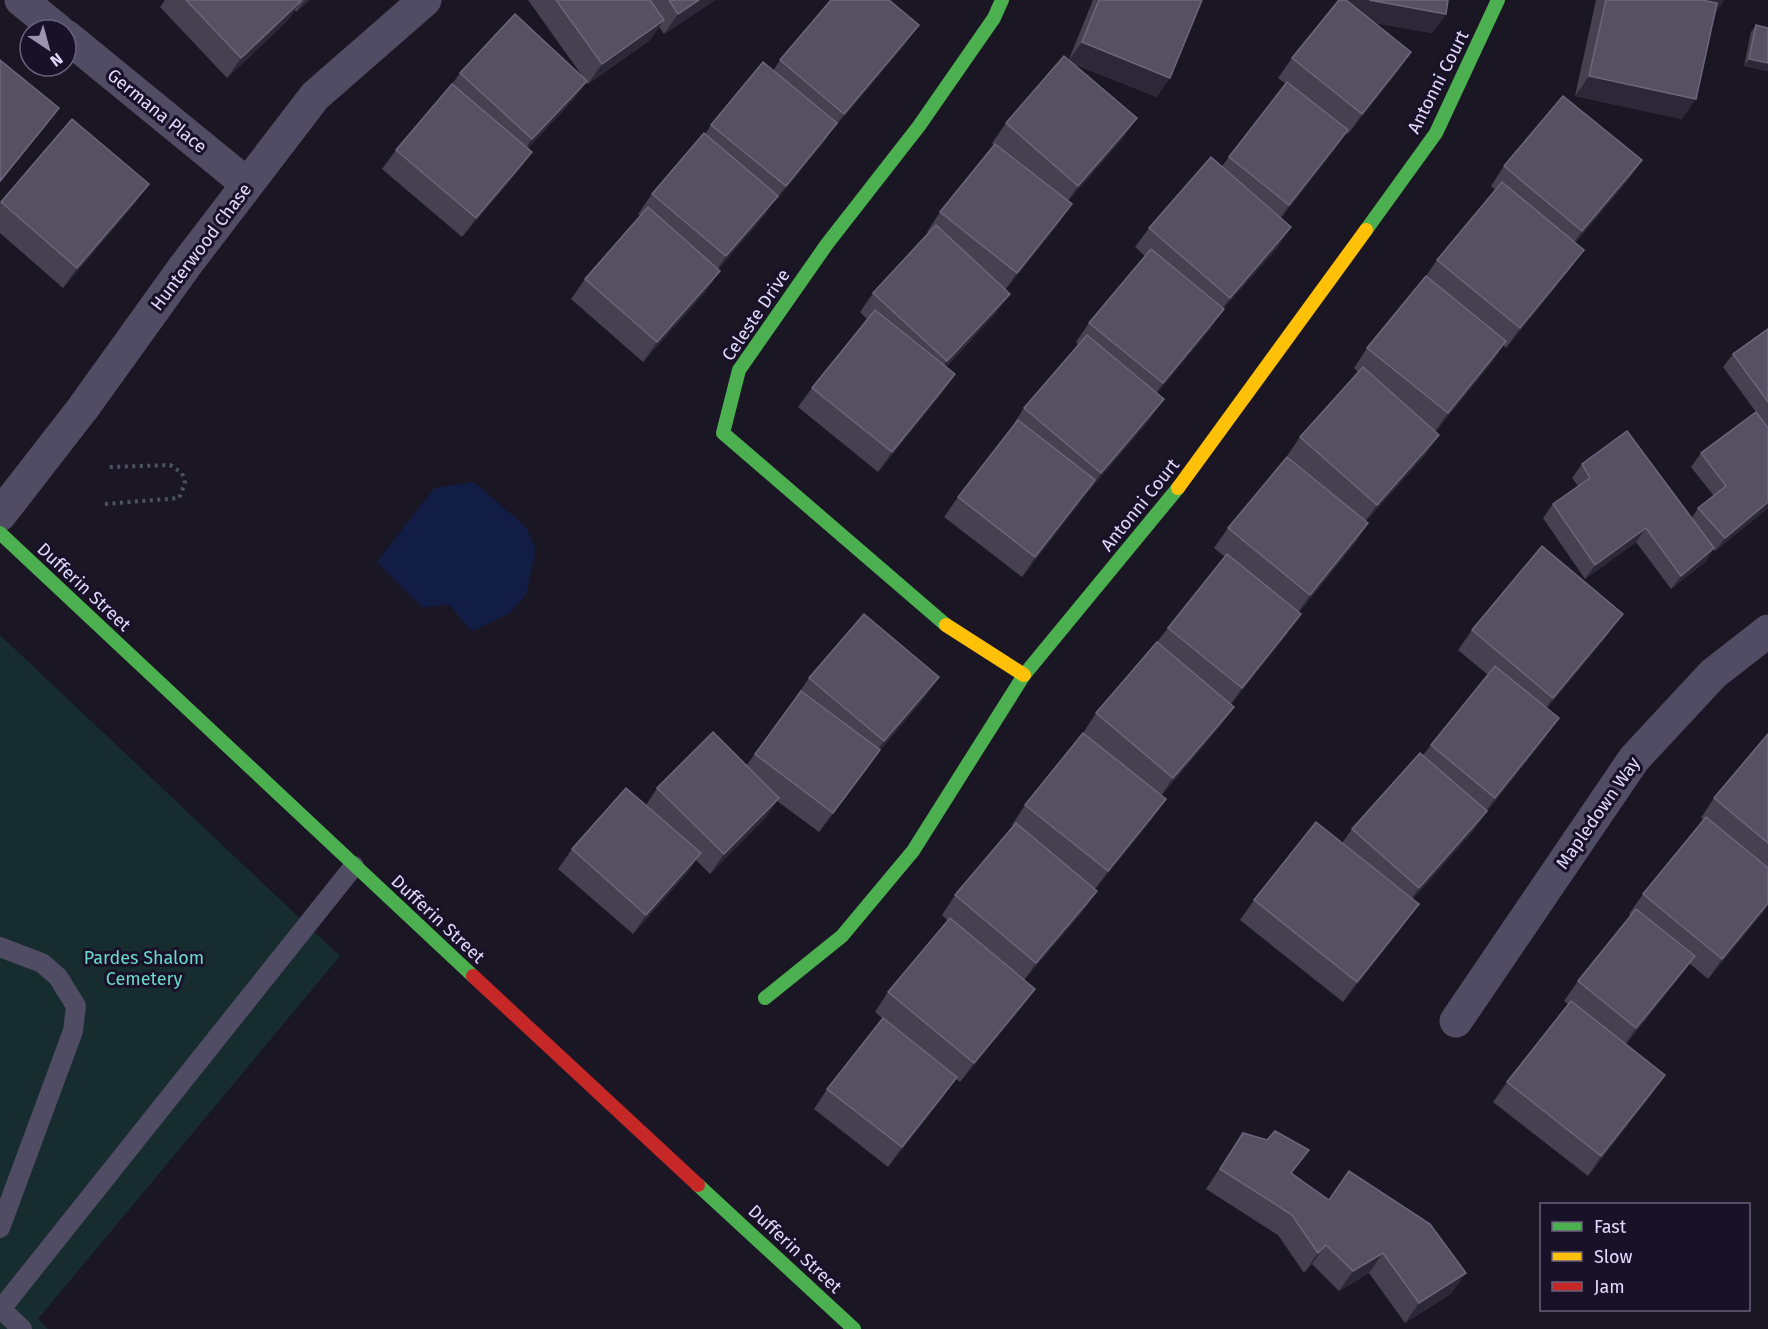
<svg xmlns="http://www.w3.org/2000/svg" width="1768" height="1329" viewBox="0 0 1768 1329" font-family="'Fira Sans',sans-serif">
	<rect width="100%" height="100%" fill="#1a1623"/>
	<polygon fill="#162c2f" points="0,635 340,956 38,1319 48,1329 0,1329"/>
	<polygon fill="#111d45" points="474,482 526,527 536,550 526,595 508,614 472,631 448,604 423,608 377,562 434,488"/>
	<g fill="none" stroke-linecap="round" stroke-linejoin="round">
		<polyline stroke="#4b5463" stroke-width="4" stroke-dasharray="3 4.5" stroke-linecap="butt" points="105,504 179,498 185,483 182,473 170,465 109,467"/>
		<g stroke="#504c63" stroke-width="20">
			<polyline points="0,947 42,963 58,977 76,1006 73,1031 0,1228"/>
			<polyline points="0,1308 22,1329"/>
			<polyline points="1,1309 354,866"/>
		</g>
		<g stroke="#504c63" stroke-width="33">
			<polyline points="21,0 58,30"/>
			<polyline points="66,36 247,184"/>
			<polyline points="0,515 83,408 185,266 315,96 425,0"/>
			<polyline points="1456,1021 1634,759 1713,674 1768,631"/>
		</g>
		<g stroke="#4caf50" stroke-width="14">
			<polyline points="1366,230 1436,133 1498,0"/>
			<polyline points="0,533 473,976"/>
			<polyline points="946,625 723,433 739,370 827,244 919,126 994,18 1002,0"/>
			<polyline points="765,998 842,936 913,851 1024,675 1178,488"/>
			<polyline points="698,1185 854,1329"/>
		</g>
		<g stroke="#ffc107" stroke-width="14">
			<polyline points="1178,488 1366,230"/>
			<polyline points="946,625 1024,675"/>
		</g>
		<polyline stroke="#c62828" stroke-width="14" points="473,976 698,1185"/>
	</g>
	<g fill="#464051">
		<polygon points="165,0 310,0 296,12 295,10 287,21 227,78 160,7"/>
		<polygon points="528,0 715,0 664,34 659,27 650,40 588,84 586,82 573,100 528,148 532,152 518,171 462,237 382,169 396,150 452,84 460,73 583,77"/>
		<polygon points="1093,0 1202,0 1157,97 1074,64 1137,118 1123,138 1068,201 1072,204 1058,224 1005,290 996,313 946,367 955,374 941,394 878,472 798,407 812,388 867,319 860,312 873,293 928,233 927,232 940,212 994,145 992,143 1006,123 1069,59"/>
		<polygon points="1338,0 1448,0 1446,14 1432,33 1375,23 1411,52 1397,72 1348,134 1346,133 1335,149 1281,218 1278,247 1223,309 1210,329 1157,393 1150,419 1087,493 1022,577 944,517 958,497 1011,428 1024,408 1079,345 1076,342 1089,323 1145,256 1135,247 1149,228 1222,166 1286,84 1278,78 1292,58 1337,2"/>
		<polygon points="1596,0 1724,0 1716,12 1682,119 1575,96"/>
		<polygon points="919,25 905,44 830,133 823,143 771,205 764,216 718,269 720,271 706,291 643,362 571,299 585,279 641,216 638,214 652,194 705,134 711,125 773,71 780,60"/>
		<polygon points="1756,25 1768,71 1744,66 1751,32"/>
		<polygon points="72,119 149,184 135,203 63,288 0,233 0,203"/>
		<polygon points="1642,160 1628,180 1575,243 1570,269 1506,348 1503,345 1493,361 1435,432 1439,435 1425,455 1366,521 1368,523 1355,543 1299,612 1287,634 1231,704 1234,707 1220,726 1161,796 1166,799 1152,819 1095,889 1097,891 1083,911 1024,980 1035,989 1021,1008 960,1082 956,1079 943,1097 888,1167 814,1109 827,1089 883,1019 875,1012 888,992 948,921 942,915 955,895 1014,826 1012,825 1025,805 1083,733 1096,713 1157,642 1168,628 1225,557 1214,548 1228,528 1297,466 1287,456 1300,437 1358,372 1354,368 1367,348 1426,276 1437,260 1495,190 1491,186 1504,166"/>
		<polygon points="1768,329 1768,508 1715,551 1713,549 1705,562 1671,589 1636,542 1585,579 1543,518 1553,504 1578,486 1572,478 1582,464 1692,518 1698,508 1714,496 1691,467 1701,453 1756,412 1723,367 1733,354"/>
		<polygon points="1472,630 1609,633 1547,708 1545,738 1487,811 1473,831 1413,899 1405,923 1343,1002 1240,920 1254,900 1342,843 1352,829 1423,755 1431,745 1488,675 1458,650"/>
		<polygon points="809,678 925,697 880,750 867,769 819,832 777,801 765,818 710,874 696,860 687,873 633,934 558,869 572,849 646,805 657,788 746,766 796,698 796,697"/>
		<polygon points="1768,734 1768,906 1708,979 1689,963 1681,975 1626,1044 1665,1075 1651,1095 1588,1176 1493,1102 1507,1082 1568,1004 1564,1001 1578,981 1631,915 1629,914 1643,894 1704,820 1701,818 1714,798"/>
		<polygon points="1243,1133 1292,1173 1452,1293 1405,1323 1369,1273 1339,1291 1312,1264 1304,1273 1278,1235 1206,1189"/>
	</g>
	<g fill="#2d2837">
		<polygon points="305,0 310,0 296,12"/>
		<polygon points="699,0 715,0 664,34 678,14"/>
		<polygon points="1346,0 1369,0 1446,14 1432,33 1335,16"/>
		<polygon points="1655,0 1724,0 1716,12"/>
		<polygon points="301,1 287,21 227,78 241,58"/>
		<polygon points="664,20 650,40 588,84 602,64"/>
		<polygon points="919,25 905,44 830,133 844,114"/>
		<polygon points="1082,42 1170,78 1157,97 1068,61"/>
		<polygon points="1411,52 1397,72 1348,134 1362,114"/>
		<polygon points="1749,59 1768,63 1768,71 1744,66"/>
		<polygon points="1589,76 1696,99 1682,119 1575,96"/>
		<polygon points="587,81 573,100 518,159 532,139"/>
		<polygon points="59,108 45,127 0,183 0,181"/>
		<polygon points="1137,118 1123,138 1064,206 1078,186"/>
		<polygon points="837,123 823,143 772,206 786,186"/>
		<polygon points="1348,130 1335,149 1276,224 1289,205"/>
		<polygon points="532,152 518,171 462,237 476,218"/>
		<polygon points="1642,160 1628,180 1568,251 1582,231"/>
		<polygon points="149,184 135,203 63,288 77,268"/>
		<polygon points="778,196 764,216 713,276 726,256"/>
		<polygon points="1072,204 1058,224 1003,293 1017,273"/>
		<polygon points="1291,227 1278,247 1216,317 1230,298"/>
		<polygon points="1584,250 1570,269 1506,348 1520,328"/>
		<polygon points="720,271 706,291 643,362 657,342"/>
		<polygon points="1010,294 996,313 933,380 947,361"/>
		<polygon points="1224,309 1210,329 1149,403 1163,383"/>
		<polygon points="1506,341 1493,361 1434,433 1448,413"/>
		<polygon points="955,374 941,394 878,472 892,452"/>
		<polygon points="1164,399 1150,419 1087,493 1101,473"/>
		<polygon points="1439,435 1425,455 1363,524 1377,505"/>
		<polygon points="1095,480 1082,500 1022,577 1035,557"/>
		<polygon points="1768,502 1768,508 1715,551 1725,538"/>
		<polygon points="1368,523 1355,543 1296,615 1310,595"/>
		<polygon points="1646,528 1636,542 1585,579 1595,565"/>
		<polygon points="1714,548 1705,562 1671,589 1681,576"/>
		<polygon points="1301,614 1287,634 1229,707 1242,688"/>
		<polygon points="1623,614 1609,633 1539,717 1553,698"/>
		<polygon points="939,677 925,697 870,761 884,741"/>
		<polygon points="1234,707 1220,726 1159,798 1173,778"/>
		<polygon points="1559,718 1545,738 1482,817 1495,798"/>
		<polygon points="880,750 867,769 819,832 833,813"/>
		<polygon points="779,798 765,818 710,874 724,854"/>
		<polygon points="1166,799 1152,819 1094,891 1108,871"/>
		<polygon points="1487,811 1473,831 1405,908 1419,888"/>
		<polygon points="701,853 687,873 633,934 646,915"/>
		<polygon points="1097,891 1083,911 1022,983 1036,963"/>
		<polygon points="1768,903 1768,906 1708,979 1722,959"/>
		<polygon points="1419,904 1405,923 1343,1002 1357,982"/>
		<polygon points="1695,956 1681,975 1622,1048 1636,1028"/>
		<polygon points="1035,989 1021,1008 960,1082 974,1063"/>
		<polygon points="1665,1075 1651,1095 1588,1176 1601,1156"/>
		<polygon points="957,1077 943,1097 888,1167 902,1147"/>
		<polygon points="1326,1245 1312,1264 1304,1273 1318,1253"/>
		<polygon points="1383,1253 1369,1273 1339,1291 1353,1271"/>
		<polygon points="1466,1273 1452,1293 1405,1323 1419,1303"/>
	</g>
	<g fill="#575063" stroke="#6c667c" stroke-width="1.5">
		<polygon points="186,0 300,0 301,1 241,58"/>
		<polygon points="556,0 650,0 664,20 602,64"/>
		<polygon points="669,0 699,0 678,14"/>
		<polygon points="831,0 889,0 919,25 844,114 780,60"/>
		<polygon points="1099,0 1202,0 1170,78 1082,42"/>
		<polygon points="1339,0 1346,0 1411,52 1362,114 1292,58"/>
		<polygon points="1369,0 1448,0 1446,14"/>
		<polygon points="1606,0 1702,0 1717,3 1696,99 1589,76"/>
		<polygon points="515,14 587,81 532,139 460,73"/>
		<polygon points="1756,25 1768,28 1768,63 1749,59"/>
		<polygon points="1064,56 1137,118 1078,186 1006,123"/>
		<polygon points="0,60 59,108 0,181"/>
		<polygon points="763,62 837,123 786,186 711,125"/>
		<polygon points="1287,82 1348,130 1289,205 1229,157"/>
		<polygon points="452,84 532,152 476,218 396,150"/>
		<polygon points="1563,96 1642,160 1582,231 1504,166"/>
		<polygon points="72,119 149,184 77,268 1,202"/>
		<polygon points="704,133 778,196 726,256 652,194"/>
		<polygon points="995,144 1072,204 1017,273 940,212"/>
		<polygon points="1211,157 1291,227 1230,298 1149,228"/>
		<polygon points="1502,182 1584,250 1520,328 1437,260"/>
		<polygon points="648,207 720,271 657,342 585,279"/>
		<polygon points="936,225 1010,294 947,361 873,293"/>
		<polygon points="1151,249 1224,309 1163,383 1089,323"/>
		<polygon points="1426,276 1506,341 1448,413 1367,348"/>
		<polygon points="875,310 955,374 892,452 812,388"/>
		<polygon points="1768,329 1768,402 1733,354"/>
		<polygon points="1087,335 1164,399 1101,473 1024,408"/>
		<polygon points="1363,367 1439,435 1377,505 1300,437"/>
		<polygon points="1756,412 1768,428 1768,502 1725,538 1698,508 1726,486 1701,453"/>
		<polygon points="1018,420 1095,480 1035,557 958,497"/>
		<polygon points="1627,431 1714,548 1681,576 1646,528 1595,565 1553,504 1590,478 1582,464"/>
		<polygon points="1287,457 1368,523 1310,595 1228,528"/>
		<polygon points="1542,546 1623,614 1553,698 1472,630"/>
		<polygon points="1227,554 1301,614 1242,688 1168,628"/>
		<polygon points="864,614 939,677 884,741 809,678"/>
		<polygon points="1157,642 1234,707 1173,778 1096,713"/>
		<polygon points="1495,666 1559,718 1495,798 1431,745"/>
		<polygon points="801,691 880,750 833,813 755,754"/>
		<polygon points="713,732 779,798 724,854 657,788"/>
		<polygon points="1083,733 1166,799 1108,871 1025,805"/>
		<polygon points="1768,734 1768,843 1714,798"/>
		<polygon points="1420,753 1487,811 1419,888 1352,829"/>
		<polygon points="626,788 701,853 646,915 572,849"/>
		<polygon points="1706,817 1768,868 1768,903 1722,959 1643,894"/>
		<polygon points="1316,822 1419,904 1357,982 1254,900"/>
		<polygon points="1016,823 1097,891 1036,963 955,895"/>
		<polygon points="1636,909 1695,956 1636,1028 1578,981"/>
		<polygon points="950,918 1035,989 974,1063 888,992"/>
		<polygon points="1571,1001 1665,1075 1601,1156 1507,1082"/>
		<polygon points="883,1018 957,1077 902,1147 827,1089"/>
		<polygon points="1275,1131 1309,1150 1291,1173 1329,1200 1349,1171 1430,1224 1466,1273 1419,1303 1383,1253 1353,1271 1326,1245 1318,1253 1292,1215 1220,1169 1243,1133 1267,1140"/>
	</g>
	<g text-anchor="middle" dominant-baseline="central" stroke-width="6" stroke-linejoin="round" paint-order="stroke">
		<g font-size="18" fill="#e2dafd" stroke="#181128">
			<text transform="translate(1438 82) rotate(-63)">Antonni Court</text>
			<text transform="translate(157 111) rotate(39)">Germana Place</text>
			<text transform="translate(201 247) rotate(-53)">Hunterwood Chase</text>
			<text transform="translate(756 315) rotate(-56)">Celeste Drive</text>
			<text transform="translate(1140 505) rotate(-51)">Antonni Court</text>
			<text transform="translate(84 587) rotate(43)">Dufferin Street</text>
			<text transform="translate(1598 813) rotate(-55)">Mapledown Way</text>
			<text transform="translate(438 919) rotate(43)">Dufferin Street</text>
			<text transform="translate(795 1249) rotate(43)">Dufferin Street</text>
		</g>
		<g font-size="18" fill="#69dacb" stroke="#181128">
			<text x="144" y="958">Pardes Shalom<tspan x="144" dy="21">Cemetery</tspan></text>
		</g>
	</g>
	<rect x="1540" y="1203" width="210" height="108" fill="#181128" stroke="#69617d" stroke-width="1.5"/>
	<rect x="1552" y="1222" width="30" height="9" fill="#4caf50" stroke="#69617d" stroke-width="1.5"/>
	<text x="1594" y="1233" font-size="18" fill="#e2dafd">Fast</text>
	<rect x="1552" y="1252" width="30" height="9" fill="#ffc107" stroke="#69617d" stroke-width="1.5"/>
	<text x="1594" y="1263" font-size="18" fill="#e2dafd">Slow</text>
	<rect x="1552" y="1282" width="30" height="9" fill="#c62828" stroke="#69617d" stroke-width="1.5"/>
	<text x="1594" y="1293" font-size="18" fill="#e2dafd">Jam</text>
	<g transform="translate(48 48) rotate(144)"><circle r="28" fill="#181128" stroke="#69617d" stroke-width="1.5"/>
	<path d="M0-4.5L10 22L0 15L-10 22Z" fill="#9c95b1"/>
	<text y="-9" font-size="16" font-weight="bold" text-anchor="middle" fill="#e2dafd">N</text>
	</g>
</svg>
